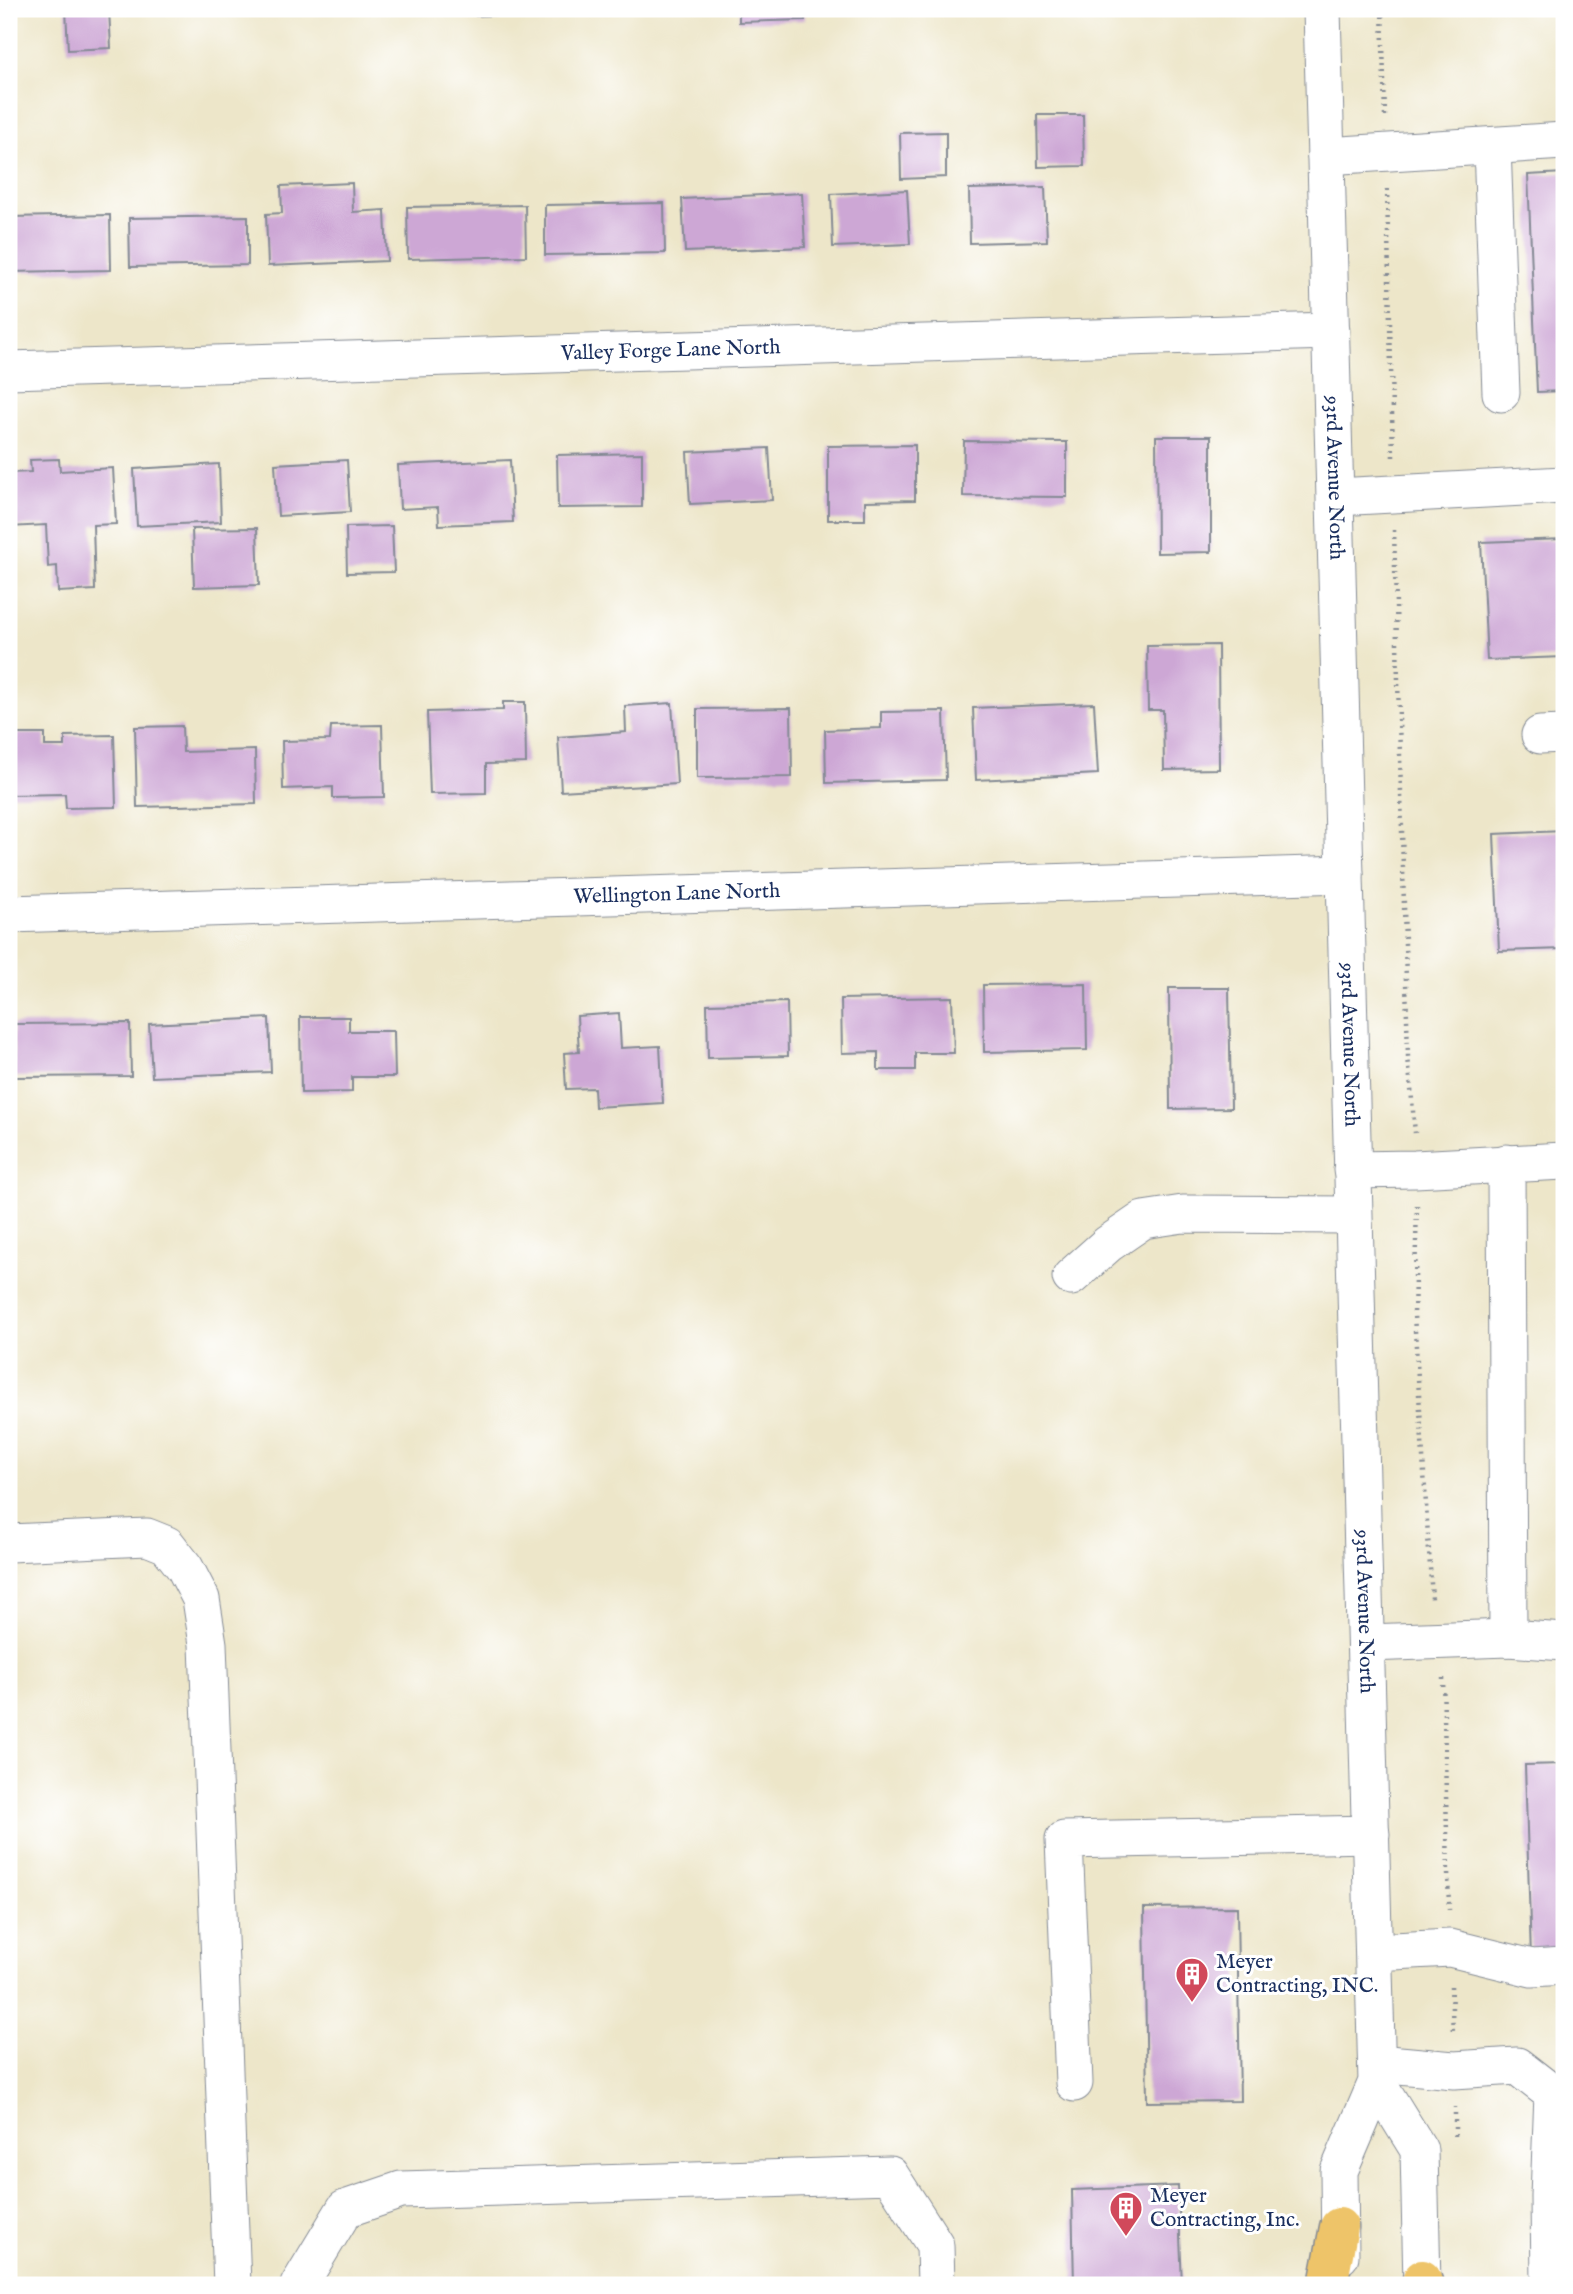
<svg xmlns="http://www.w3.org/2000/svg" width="1573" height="2294" viewBox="0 0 1573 2294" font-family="'IM FELL English',serif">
	<rect width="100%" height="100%" fill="#fff"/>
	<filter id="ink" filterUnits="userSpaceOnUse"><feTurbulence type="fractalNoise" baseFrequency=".0143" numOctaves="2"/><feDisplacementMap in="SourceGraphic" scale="14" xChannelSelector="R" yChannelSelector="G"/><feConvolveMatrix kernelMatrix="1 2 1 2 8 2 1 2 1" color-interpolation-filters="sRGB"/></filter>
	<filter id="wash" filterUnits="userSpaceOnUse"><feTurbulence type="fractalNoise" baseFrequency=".00686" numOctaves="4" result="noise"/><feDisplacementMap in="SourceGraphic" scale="28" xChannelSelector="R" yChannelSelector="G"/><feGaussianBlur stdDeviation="1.57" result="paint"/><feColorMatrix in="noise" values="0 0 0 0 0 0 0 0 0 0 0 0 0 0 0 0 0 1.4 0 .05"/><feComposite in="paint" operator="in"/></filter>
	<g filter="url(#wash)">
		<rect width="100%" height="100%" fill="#ede6c9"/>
		<g id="blocks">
			<g fill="#cda7d5">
				<polygon points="66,9 109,9 111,48 68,50"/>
				<polygon points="476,9 527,9 527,14 476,16"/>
				<polygon points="739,9 804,9 805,20 739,22"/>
				<polygon points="1037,115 1083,115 1084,166 1038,167"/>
				<polygon points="946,132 946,177 901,179 900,133"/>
				<polygon points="1564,173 1564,391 1537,392 1528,175"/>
				<polygon points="352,183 353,212 385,210 387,261 268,266 266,214 282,213 281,186"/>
				<polygon points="1045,187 1047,241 970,243 969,189"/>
				<polygon points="907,190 910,244 833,247 831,194"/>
				<polygon points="802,193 805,247 685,252 682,199"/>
				<polygon points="664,203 665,253 545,255 545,205"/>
				<polygon points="525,205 526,256 408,259 407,207"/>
				<polygon points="110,215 111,270 9,272 9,217"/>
				<polygon points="248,216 248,265 130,267 129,218"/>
				<polygon points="1156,436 1211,436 1211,552 1157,553"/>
				<polygon points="964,441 1067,442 1067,497 963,496"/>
				<polygon points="915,445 915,500 865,501 865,520 828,520 828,446"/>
				<polygon points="769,448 772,500 690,504 687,452"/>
				<polygon points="642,453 642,507 558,508 557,455"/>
				<polygon points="59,459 60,471 113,468 116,524 93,525 95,590 58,592 57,566 48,567 46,525 9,527 9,473 31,472 30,460"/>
				<polygon points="347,460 350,512 278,516 275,464"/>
				<polygon points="510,460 513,522 439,525 438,507 400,509 398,465"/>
				<polygon points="219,464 221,522 137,526 134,469"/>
				<polygon points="392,526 394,572 347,573 346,527"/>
				<polygon points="257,528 259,585 194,587 192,529"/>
				<polygon points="1564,539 1564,657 1487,660 1481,542"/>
				<polygon points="1218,645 1219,769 1164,770 1163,710 1148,710 1147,646"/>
				<polygon points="503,702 525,702 526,763 486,764 486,793 430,794 427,712 503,710"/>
				<polygon points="672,703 677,784 561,791 558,737 626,732 625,706"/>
				<polygon points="1094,703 1098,774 976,780 973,708"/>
				<polygon points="791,708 792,777 697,778 697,709"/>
				<polygon points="944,711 946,780 826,783 825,730 881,728 881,712"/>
				<polygon points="382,725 384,797 333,798 333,787 283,789 282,741 330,740 331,726"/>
				<polygon points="182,726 183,752 255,750 256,804 137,807 135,727"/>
				<polygon points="9,734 45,734 45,746 65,746 65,736 114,735 116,807 66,808 65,794 9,795"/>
				<polygon points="1564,831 1564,949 1499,951 1494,834"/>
				<polygon points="1086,984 1087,1050 984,1052 983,985"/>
				<polygon points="1169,988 1229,988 1231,1108 1170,1109"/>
				<polygon points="952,997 954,1053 915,1053 915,1070 878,1070 878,1052 842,1053 841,999"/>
				<polygon points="787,1002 788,1056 708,1058 707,1004"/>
				<polygon points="619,1013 621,1048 660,1046 663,1103 595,1107 594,1088 566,1089 564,1053 579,1052 577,1016"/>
				<polygon points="300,1017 349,1017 349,1031 394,1031 395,1077 352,1077 352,1092 301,1093"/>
				<polygon points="269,1018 271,1072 152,1077 149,1024"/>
				<polygon points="130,1023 131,1076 14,1077 13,1024"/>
				<polygon points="1564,1764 1564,1957 1531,1958 1525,1765"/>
				<polygon points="1237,1907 1240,2101 1147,2102 1144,1908"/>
				<polygon points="1178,2186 1182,2285 1074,2285 1072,2190"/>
			</g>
		</g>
	</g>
	<g filter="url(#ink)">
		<use href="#blocks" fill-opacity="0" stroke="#848a94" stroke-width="2"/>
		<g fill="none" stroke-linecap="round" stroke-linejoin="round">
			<defs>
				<g id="minor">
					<path id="s1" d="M1322,9L1377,2082L1339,2171L1340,2256"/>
					<polyline points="1492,146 1501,393"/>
					<polyline points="1326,156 1564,141"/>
					<path id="s2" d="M9,370L1331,331"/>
					<polyline points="1336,497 1564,485"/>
					<polyline points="1540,735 1564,734"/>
					<path id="s3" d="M9,914L1345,874"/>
					<polyline points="1506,1163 1508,1638"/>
					<polyline points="1352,1170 1415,1169 1564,1161"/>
					<polyline points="1071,1277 1108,1244 1143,1220 1183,1214 1353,1215"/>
					<polyline points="9,1543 147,1537 167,1545 185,1568 201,1599 208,1644 232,2285"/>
					<polyline points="1367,1643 1508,1638 1564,1642"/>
					<polyline points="1375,1952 1450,1948 1532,1968 1564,1966"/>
					<polyline points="1377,2063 1454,2070 1517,2066 1553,2094 1549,2196 1550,2285"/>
					<polyline points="1377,2082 1419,2150 1422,2285"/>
					<polyline points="1074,2083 1064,1840 1371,1834"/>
					<polyline points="299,2285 345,2209 401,2190 890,2175 935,2245 936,2285"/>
				</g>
				<g id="major">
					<polyline points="1422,2279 1424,2285"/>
					<polyline points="1328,2285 1339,2227"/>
				</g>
			</defs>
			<use href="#minor" stroke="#848a94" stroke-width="39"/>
			<use href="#major" stroke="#848a94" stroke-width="41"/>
			<g stroke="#848a94" stroke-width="4.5" stroke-dasharray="2 5" stroke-linecap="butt">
				<polyline points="1382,9 1385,116"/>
				<polyline points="1387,189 1393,457"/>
				<polyline points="1394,530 1408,1056 1415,1133"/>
				<polyline points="1417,1205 1414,1315 1432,1599"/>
				<polyline points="1443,1678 1449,1910"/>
				<polyline points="1451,1986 1453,2033"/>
				<polyline points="1455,2136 1455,2107"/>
			</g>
			<use href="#minor" stroke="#fff" stroke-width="37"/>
			<use href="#major" stroke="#eec469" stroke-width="38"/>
		</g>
	</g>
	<defs>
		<symbol id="building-pin" viewBox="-11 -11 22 30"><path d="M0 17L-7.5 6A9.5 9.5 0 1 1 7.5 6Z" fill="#d1495b" stroke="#fff"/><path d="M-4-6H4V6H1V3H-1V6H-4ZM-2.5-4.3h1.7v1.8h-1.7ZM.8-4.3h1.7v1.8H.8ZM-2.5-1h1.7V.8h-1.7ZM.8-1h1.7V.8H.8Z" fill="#fff"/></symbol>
	</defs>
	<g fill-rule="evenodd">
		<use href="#building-pin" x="1173" y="1955" width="38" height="52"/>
		<use href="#building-pin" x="1107" y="2189" width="38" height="52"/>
	</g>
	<g text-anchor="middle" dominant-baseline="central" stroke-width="6" stroke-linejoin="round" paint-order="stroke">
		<g font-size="21" fill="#1b2f5e" stroke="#fff">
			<text stroke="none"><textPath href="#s2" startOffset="662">Valley Forge Lane North</textPath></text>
			<text stroke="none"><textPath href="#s1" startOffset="469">93rd Avenue North</textPath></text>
			<text stroke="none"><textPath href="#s3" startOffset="668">Wellington Lane North</textPath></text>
			<text stroke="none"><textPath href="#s1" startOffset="1036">93rd Avenue North</textPath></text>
			<text stroke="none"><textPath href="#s1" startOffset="1603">93rd Avenue North</textPath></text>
		</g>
		<g font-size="21" fill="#1b2f5e" stroke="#fff" text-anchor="start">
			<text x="1216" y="1962">Meyer<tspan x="1216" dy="24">Contracting, INC.</tspan></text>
			<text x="1150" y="2196">Meyer<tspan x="1150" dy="24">Contracting, Inc.</tspan></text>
		</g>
	</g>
	<rect width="1573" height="2294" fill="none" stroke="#fff" stroke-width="35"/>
</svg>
